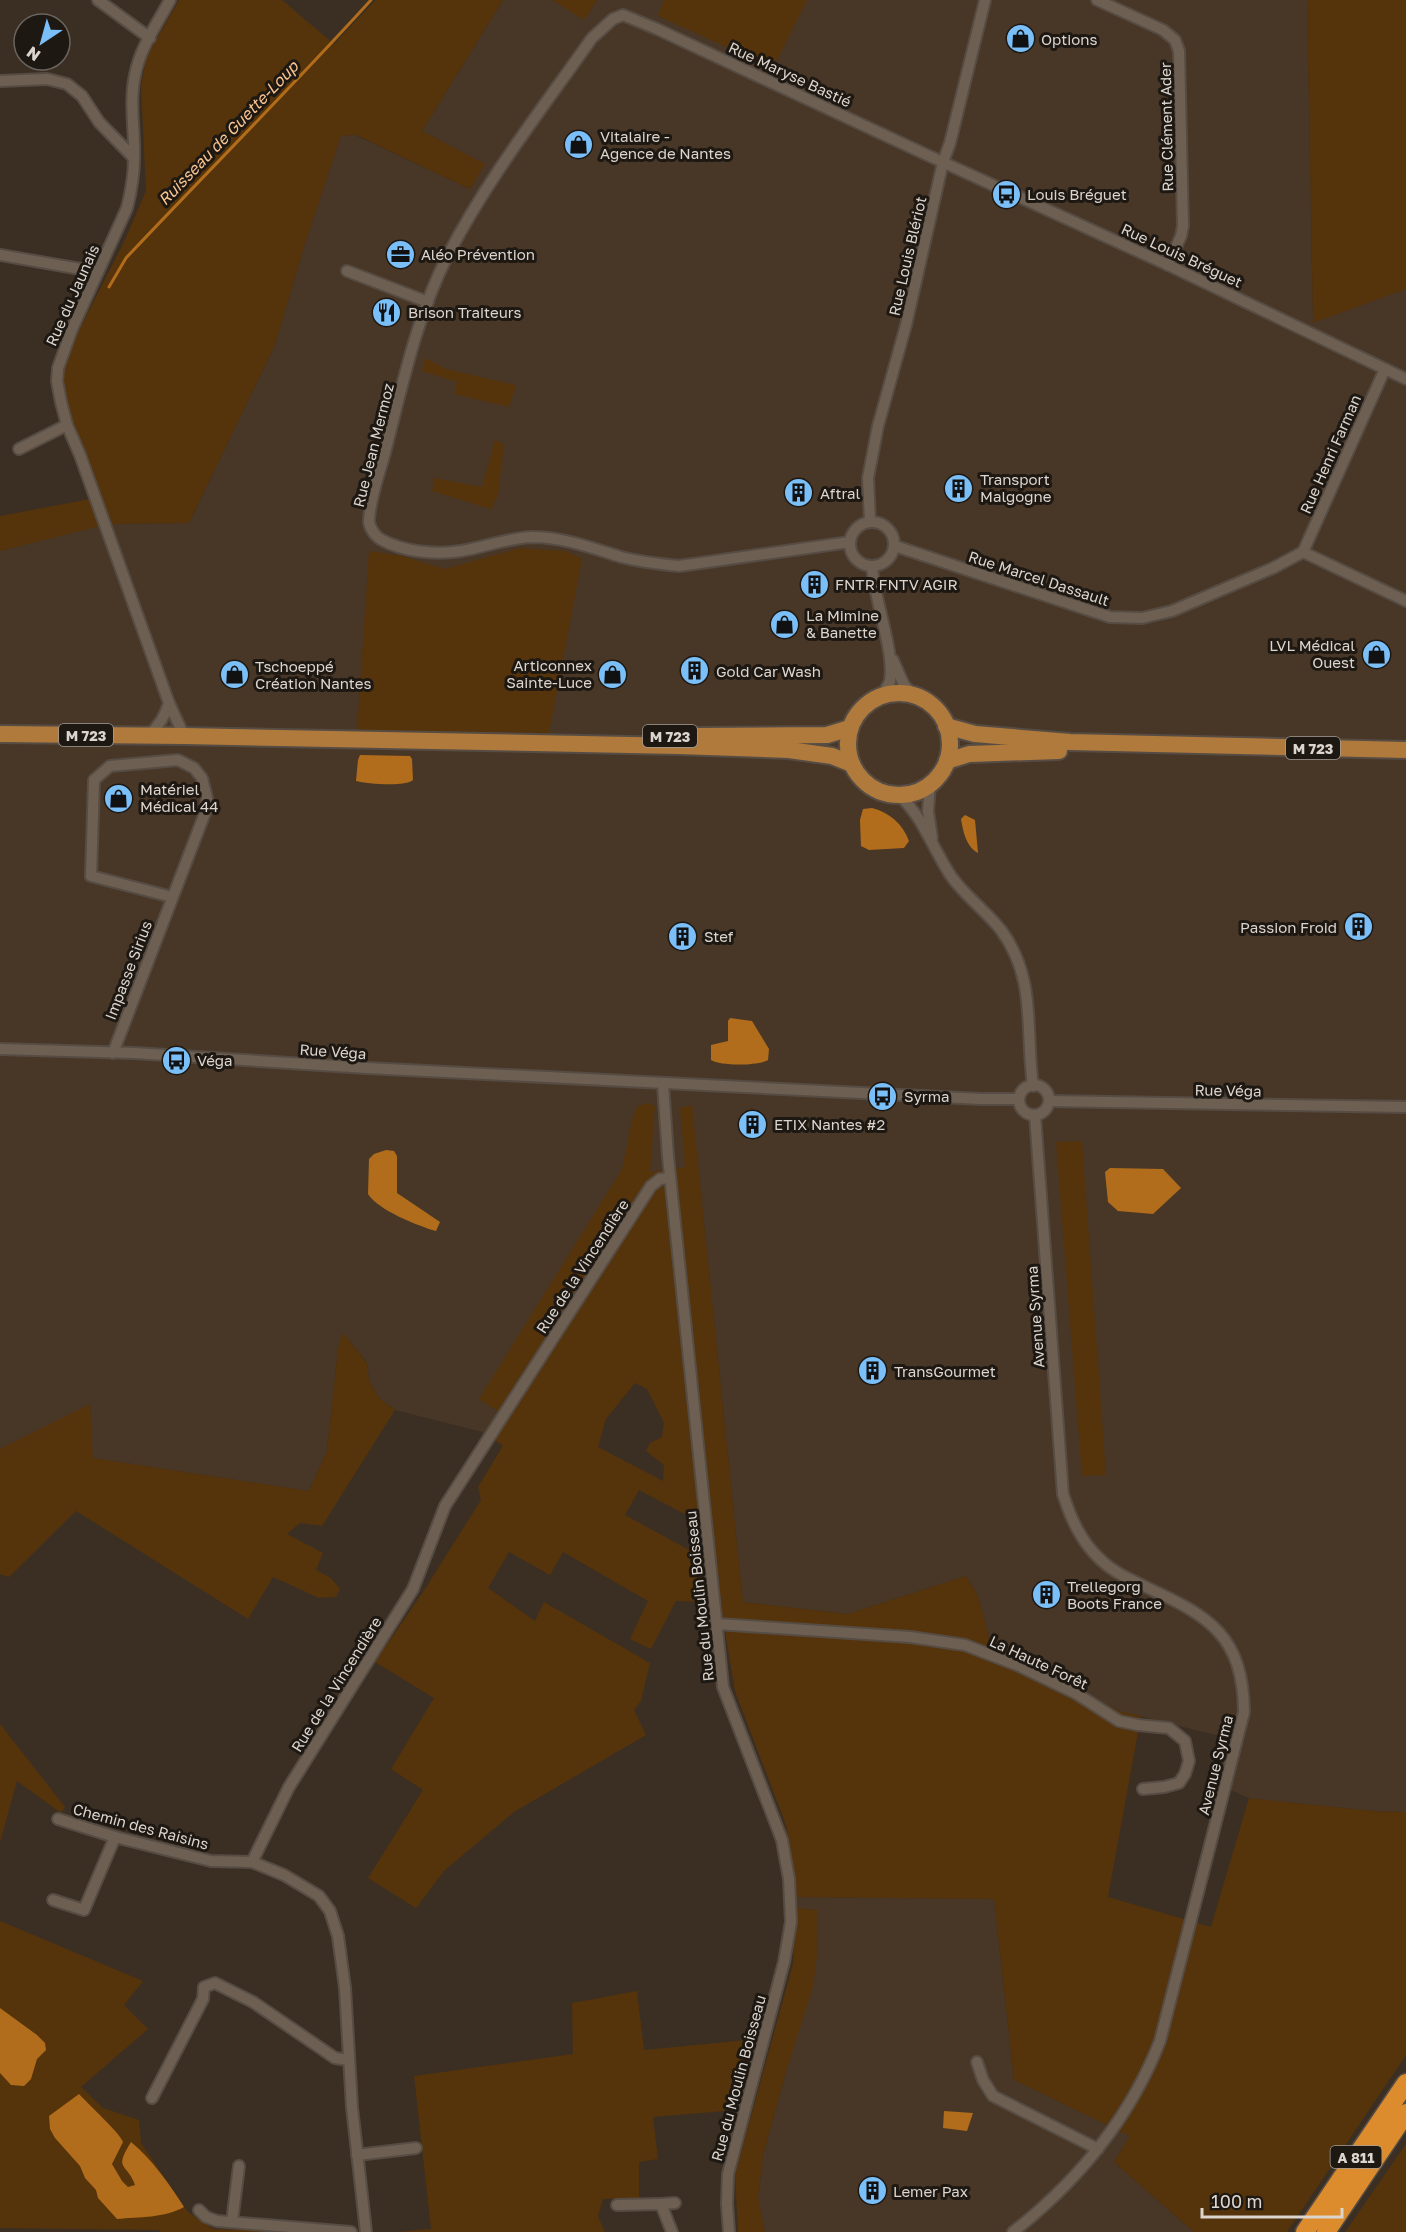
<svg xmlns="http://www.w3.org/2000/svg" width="1406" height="2232" viewBox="0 0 1406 2232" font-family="'Golos Text',sans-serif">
	<rect width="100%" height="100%" fill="#3b2f24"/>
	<g fill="#483727">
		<polygon points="503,0 552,0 584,19 597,0 1307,0 1313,322 1406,289 1406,1812 1373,1811 1249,1798 1208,1780 1220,1736 1119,1711 991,1645 978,1596 966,1576 848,1614 743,1602 699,1175 486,1433 395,1410 378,1397 369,1380 367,1362 343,1334 338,1348 327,1451 309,1491 92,1458 90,1405 0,1449 0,551 106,524 189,523 275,345 304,247 341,136 355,135 470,189 484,164 422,131"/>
		<polygon points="795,1897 994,1899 1014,2080 1131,2136 1114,2162 1194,2232 765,2232 758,2199 763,2156 786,2072 817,1910 796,1908"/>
	</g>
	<g fill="#55330b" fill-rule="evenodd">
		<polygon points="179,0 282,0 334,44 376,0 503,0 422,131 485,164 470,189 356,135 341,136 304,247 275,345 189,523 110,524 102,496 73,426 63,382 65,362 75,338 124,242 146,191 141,87 146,58"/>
		<polygon points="552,0 597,0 584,20"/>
		<polygon points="664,0 807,0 773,68 658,16"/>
		<polygon points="1307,0 1406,0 1406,289 1313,323"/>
		<polygon points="425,358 446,369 516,385 509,407 454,394 457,382 422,371"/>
		<polygon points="495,440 504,444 498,495 491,509 432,491 434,478 482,487"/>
		<polygon points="90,499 100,526 0,551 0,516"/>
		<polygon points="520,548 566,551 582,559 549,733 357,730 369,551 402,556 445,569"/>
		<path d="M648,1103L655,1106L650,1172L685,1167L680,1108L692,1105L743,1602L848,1614L966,1576L978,1596L991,1645L1119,1711L1141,1716L1108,1897L1211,1927L1249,1798L1373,1811L1406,1812V2055L1287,2232H1194L1114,2162L1130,2136L1014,2080L994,1899L795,1897L786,1825L735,1691L723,1619L713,1529L639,1490L625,1515L702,1557L703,1602L676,1601L651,1649L630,1639L648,1601L563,1552L550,1575L509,1552L488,1588L535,1621L544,1602L650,1663L641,1701L634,1710L646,1735L514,1812L444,1871L416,1908L368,1878L423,1790L391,1769L434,1698L375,1662L425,1589L481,1500L478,1487L503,1446L486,1433L499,1412L479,1399L622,1169L633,1116L638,1106ZM635,1383L647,1389L664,1423L662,1437L650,1443L646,1451L664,1465L663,1481L598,1447L606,1419Z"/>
		<polygon points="1082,1141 1106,1475 1082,1476 1056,1142"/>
		<polygon points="343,1333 367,1363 369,1380 378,1397 395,1410 322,1526 300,1523 287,1534 323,1553 316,1570 331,1578 340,1589 336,1597 319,1598 273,1577 248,1619 76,1511 9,1577 0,1574 0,1449 90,1404 93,1458 309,1491 327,1451 338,1348"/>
		<polygon points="0,1724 65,1807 61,1813 17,1781 0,1842"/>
		<polygon points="796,1908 817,1910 818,1948 813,1987 786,2072 763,2156 758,2198 765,2232 738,2232 735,2174 793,1964"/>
		<polygon points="0,1921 143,1981 124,2005 148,2029 81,2087 103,2108 139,2120 141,2143 188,2212 213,2229 294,2232 160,2232 159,2230 0,2228"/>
		<polygon points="637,1991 644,2050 758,2039 736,2110 653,2117 658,2159 639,2162 639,2198 603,2199 598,2216 605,2232 398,2232 431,2229 414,2076 573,2054 572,2003"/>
		<polygon points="1406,2144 1406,2232 1345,2232 1352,2222"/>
	</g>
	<g fill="#b16d1b">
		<path d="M360,755L410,756L412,759L413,780C406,787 367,784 356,781L358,760Z"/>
		<path d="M872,808C890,813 902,823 909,841L904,848L869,850L861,846L860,820L863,809Z"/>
		<path d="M965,815L975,820L978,853C966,847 963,831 961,819Z"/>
		<path d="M730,1018L752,1021L769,1049L768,1060C758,1066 720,1066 711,1060V1045L728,1041V1021Z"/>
		<path d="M386,1150L394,1151L397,1156V1193L440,1222L436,1231C418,1226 378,1210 368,1194L369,1159L374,1154Z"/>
		<polygon points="1110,1168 1163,1169 1181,1188 1153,1214 1118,1211 1108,1202 1105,1172"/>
		<polygon points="0,2008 37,2035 45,2043 46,2050 37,2059 31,2079 24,2086 11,2085 0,2073"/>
		<path d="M79,2094C88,2104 120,2133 123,2142L112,2164L122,2181L128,2187L135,2185C127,2162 113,2171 131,2142C152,2159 170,2185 184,2207C165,2218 139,2217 117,2219L98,2198L96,2190L85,2178L80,2166L55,2138L50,2129L49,2116Z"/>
		<polygon points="944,2111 973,2113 967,2131 943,2128"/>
	</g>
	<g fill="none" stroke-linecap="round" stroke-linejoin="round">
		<path stroke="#b16d1b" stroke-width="3" d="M109,287L126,258C207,172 291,88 371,0"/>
		<defs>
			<g id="minor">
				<polyline points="98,0 150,38"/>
				<path d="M170,0C157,24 140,48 135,75C129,103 135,130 134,158C134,175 131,192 127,208L72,329L58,368L57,381L61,402L67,425L80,455L169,703L184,736"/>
				<polyline points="1097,0 1163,30 1175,40 1179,51 1183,226 1181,236 1168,265"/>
				<polyline points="0,81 47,79 67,84 82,96 99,122 134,158"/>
				<polyline points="0,255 98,272"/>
				<polyline points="347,271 428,302"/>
				<polyline points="19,449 67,425"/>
				<polyline points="870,521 868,478 878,426 906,325 943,162 950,143 985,0"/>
				<circle cx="872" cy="544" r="22"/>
				<path d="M850,542L679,566C659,564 640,562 621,557C592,548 563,537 532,537C508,538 485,547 461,551C437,555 404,552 382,540C376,537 370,529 369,522C369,506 378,476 383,460C401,392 415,320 447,257C487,179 542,109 592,38L613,19L623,15L657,29L925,154L1168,265L1406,379"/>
				<polyline points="895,546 1110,617 1142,618 1172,611 1273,568 1303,552 1406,601"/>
				<polyline points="1303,552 1385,369"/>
				<path d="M872,566C874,600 895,651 890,681C888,687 884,692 880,697"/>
				<polyline points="893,660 904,685 915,697"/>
				<path d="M148,736C158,727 165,717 169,703"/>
				<polyline points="930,784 928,811 932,838"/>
				<path d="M899,795C923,817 933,849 951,876C965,896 986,911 1001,930C1037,979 1025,1029 1033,1086"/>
				<polyline points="0,1049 134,1053 367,1068 981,1099 1019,1099"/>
				<polyline points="113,1053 205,813 207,798 202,778 194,768 178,760 110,766 94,780 91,876 172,897"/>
				<polyline points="663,1084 668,1156 723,1687 782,1840 789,1879 791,1922 784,1962 728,2174 727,2204 729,2232"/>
				<circle cx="1034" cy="1100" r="15"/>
				<polyline points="1049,1101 1406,1107"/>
				<polyline points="718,1624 910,1637 965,1645 1017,1665 1077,1694 1119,1721 1138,1725 1169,1728 1185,1741 1189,1761 1185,1774 1179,1783 1164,1787 1143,1789"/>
				<polyline points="58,1819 115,1837 211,1861 252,1862"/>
				<polyline points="53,1900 84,1910 115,1837"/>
				<polyline points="977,2062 983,2080 993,2096 1098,2149"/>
				<polyline points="152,2098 203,1999 204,1987 215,1983 253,2002 335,2058 349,2060"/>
				<polyline points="357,2155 416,2148"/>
				<polyline points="661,2204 675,2203"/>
				<polyline points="617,2205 661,2204 672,2232"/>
				<polyline points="199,2210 206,2217 217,2221 351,2232"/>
				<polyline points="232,2222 239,2166"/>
				<polyline points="366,2232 352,2107 345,1988 338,1936 330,1911 319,1896 284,1875 252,1862 289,1787 413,1589 445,1506 651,1186 660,1179 670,1178"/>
				<path d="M1013,2232C1078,2181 1130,2118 1160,2041L1244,1712C1243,1637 1211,1617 1148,1588C1132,1580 1114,1573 1101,1560C1081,1542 1071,1519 1063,1494L1035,1115"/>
			</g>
			<g id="primary">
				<circle cx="899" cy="744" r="51"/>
				<polyline points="946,726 975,734 1070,742 1406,750"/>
				<polyline points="0,734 184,736 679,746 789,750 832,756 852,764"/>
				<polyline points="698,736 827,735 850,728"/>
				<polyline points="947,761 969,754 1059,751"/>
			</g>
			<g id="motorway">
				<polyline points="1305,2232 1406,2083"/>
				<polyline points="1326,2232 1406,2113"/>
			</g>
		</defs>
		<use href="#minor" stroke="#564c43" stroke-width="14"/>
		<use href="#primary" stroke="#564c43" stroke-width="20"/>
		<use href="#motorway" stroke="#564c43" stroke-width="21"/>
		<use href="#minor" stroke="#6d6053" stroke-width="10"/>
		<use href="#primary" stroke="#b07a3c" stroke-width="16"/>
		<use href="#motorway" stroke="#dc8b2d" stroke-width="18"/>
	</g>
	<defs>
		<symbol id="shop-disc" viewBox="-11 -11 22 22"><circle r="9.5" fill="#7abff8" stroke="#1e1813"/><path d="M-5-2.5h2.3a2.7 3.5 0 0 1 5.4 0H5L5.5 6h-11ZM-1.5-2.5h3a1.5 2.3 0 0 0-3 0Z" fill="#111"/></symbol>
		<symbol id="bus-disc" viewBox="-11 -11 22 22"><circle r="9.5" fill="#7abff8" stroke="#1e1813"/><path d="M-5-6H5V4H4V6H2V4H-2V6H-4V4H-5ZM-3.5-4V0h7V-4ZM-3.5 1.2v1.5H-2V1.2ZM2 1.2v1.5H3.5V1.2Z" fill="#111"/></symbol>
		<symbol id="office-disc" viewBox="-11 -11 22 22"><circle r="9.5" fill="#7abff8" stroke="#1e1813"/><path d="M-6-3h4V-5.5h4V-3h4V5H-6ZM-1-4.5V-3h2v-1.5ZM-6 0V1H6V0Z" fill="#111"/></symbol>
		<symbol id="restaurant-disc" viewBox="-11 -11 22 22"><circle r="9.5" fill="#7abff8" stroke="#1e1813"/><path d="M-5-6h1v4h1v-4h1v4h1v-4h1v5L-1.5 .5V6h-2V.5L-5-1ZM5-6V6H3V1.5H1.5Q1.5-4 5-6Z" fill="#111"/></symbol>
		<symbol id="building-disc" viewBox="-11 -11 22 22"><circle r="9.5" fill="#7abff8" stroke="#1e1813"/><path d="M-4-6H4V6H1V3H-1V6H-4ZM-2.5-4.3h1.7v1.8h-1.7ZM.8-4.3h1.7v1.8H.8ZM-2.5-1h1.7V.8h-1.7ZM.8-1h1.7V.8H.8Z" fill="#111"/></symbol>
	</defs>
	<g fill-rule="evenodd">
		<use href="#shop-disc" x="1004" y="22" width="33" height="33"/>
		<use href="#shop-disc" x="562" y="128" width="33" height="33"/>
		<use href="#bus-disc" x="990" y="178" width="33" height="33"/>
		<use href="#office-disc" x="384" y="238" width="33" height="33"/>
		<use href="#restaurant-disc" x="370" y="296" width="33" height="33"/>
		<use href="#building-disc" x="942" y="472" width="33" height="33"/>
		<use href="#building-disc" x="782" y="476" width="33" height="33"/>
		<use href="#building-disc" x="798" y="568" width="33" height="33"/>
		<use href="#shop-disc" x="768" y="608" width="33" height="33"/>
		<use href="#shop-disc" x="1360" y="638" width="33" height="33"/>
		<use href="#building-disc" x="678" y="654" width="33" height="33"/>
		<use href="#shop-disc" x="596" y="658" width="33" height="33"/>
		<use href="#shop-disc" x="218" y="658" width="33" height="33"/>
		<use href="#shop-disc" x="102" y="782" width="33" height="33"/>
		<use href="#building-disc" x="1342" y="910" width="33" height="33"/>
		<use href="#building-disc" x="666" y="920" width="33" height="33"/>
		<use href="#bus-disc" x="160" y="1044" width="33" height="33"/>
		<use href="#bus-disc" x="866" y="1080" width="33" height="33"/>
		<use href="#building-disc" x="736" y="1108" width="33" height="33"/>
		<use href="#building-disc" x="856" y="1354" width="33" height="33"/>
		<use href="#building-disc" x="1030" y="1578" width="33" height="33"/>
		<use href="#building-disc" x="856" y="2174" width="33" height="33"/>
	</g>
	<g text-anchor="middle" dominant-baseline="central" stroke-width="6" stroke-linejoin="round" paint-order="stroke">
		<g fill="#1e1813" stroke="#a39c96" stroke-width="1.5">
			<rect x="59" y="724" width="54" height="22" rx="4.5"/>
			<rect x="643" y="725" width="54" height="22" rx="4.5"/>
			<rect x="1286" y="737" width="54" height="22" rx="4.5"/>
			<rect x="1330.5" y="2146" width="51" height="22" rx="4.5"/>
		</g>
		<g font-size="14" font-weight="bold" fill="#dcd5ce">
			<text x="86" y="735">M 723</text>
			<text x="670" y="736">M 723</text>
			<text x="1313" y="748">M 723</text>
			<text x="1356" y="2157">A 811</text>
		</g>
		<g font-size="15" fill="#dcd5ce" stroke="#1e1813" text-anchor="start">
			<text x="1041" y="39">Options</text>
			<text x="600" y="136">Vitalaire -<tspan x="600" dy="17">Agence de Nantes</tspan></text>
			<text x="1027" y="194">Louis Bréguet</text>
			<text x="421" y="254">Aléo Prévention</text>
			<text x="408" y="312">Brison Traiteurs</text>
			<text x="980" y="479">Transport<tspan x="980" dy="17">Malgogne</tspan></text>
			<text x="820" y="493">Aftral</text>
			<text x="835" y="584">FNTR FNTV AGIR</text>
			<text x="806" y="615">La Mimine<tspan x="806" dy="17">&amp; Banette</tspan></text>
			<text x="1355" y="645" text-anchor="end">LVL Médical<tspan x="1355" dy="17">Ouest</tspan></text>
			<text x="592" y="665" text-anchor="end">Articonnex<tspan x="592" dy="17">Sainte-Luce</tspan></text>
			<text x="255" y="666">Tschoeppé<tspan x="255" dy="17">Création Nantes</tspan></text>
			<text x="716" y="671">Gold Car Wash</text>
			<text x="140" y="789">Matériel<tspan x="140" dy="17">Médical 44</tspan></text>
			<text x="1337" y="927" text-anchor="end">Passion Froid</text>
			<text x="704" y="936">Stef</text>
			<text x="197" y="1060">Véga</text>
			<text x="904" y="1096">Syrma</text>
			<text x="774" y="1124">ETIX Nantes #2</text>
			<text x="894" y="1371">TransGourmet</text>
			<text x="1067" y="1586">Trellegorg<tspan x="1067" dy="17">Boots France</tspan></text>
			<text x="893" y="2191">Lemer Pax</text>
		</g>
		<g font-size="15" fill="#dcd5ce" stroke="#1e1813">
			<text transform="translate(790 74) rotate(25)">Rue Maryse Bastié</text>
			<text transform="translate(1166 127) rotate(-91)">Rue Clément Ader</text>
			<text transform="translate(1182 255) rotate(25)">Rue Louis Bréguet</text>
			<text transform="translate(907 256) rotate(-77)">Rue Louis Blériot</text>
			<text transform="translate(72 295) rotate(-66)">Rue du Jaunais</text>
			<text transform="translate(373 445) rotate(-76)">Rue Jean Mermoz</text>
			<text transform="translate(1330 454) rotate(-66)">Rue Henri Farman</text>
			<text transform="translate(1039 578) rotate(18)">Rue Marcel Dassault</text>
			<text transform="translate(128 970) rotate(-69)">Impasse Sirius</text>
			<text transform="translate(333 1051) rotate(4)">Rue Véga</text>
			<text transform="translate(1228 1090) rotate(1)">Rue Véga</text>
			<text transform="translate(582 1266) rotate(-57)">Rue de la Vincendière</text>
			<text transform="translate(1035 1317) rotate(-94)">Avenue Syrma</text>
			<text transform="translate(699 1596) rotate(-96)">Rue du Moulin Boisseau</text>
			<text transform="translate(1039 1662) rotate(25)">La Haute Forêt</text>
			<text transform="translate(336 1684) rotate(-58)">Rue de la Vincendière</text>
			<text transform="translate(1215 1765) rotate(-76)">Avenue Syrma</text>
			<text transform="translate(141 1826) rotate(15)">Chemin des Raisins</text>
			<text transform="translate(738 2078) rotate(-75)">Rue du Moulin Boisseau</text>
		</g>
		<g font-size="16" font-style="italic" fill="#fac48f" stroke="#1e1813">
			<text transform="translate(228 133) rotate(-46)">Ruisseau de Guette-Loup</text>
		</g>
	</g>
	<g transform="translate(42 42) rotate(216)"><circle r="28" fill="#1e1813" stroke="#6a645e" stroke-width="1.5"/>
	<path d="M0-4.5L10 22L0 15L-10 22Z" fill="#7abff8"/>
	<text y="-9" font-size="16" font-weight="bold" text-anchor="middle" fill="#dcd5ce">N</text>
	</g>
	<path d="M1202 2208v9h140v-9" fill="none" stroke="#dcd5ce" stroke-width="3"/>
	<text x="1211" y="2208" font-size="18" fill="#dcd5ce" stroke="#1e1813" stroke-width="4.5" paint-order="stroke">100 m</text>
</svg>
